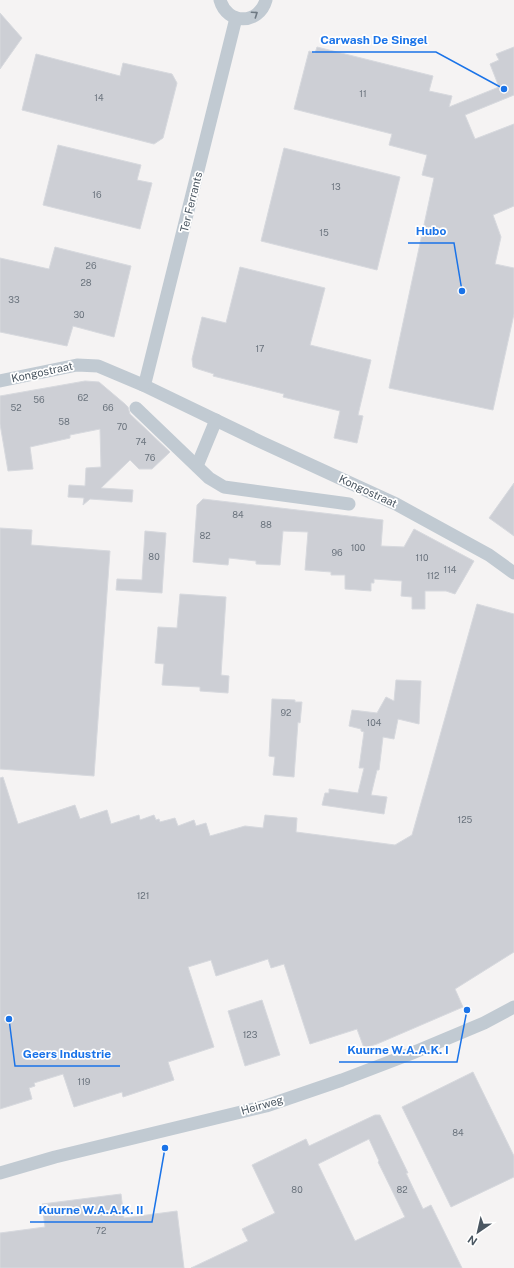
<svg xmlns="http://www.w3.org/2000/svg" width="514" height="1268" viewBox="0 0 514 1268" font-family="'Public Sans',sans-serif">
	<rect width="100%" height="100%" fill="#f5f3f3"/>
	<g fill="#cdcfd5" stroke="#d7d9de" fill-rule="evenodd">
		<polygon points="0,13 22,38 0,69"/>
		<polygon points="317,47 433,76 429,91 452,96 449,107 499,87 490,64 499,60 496,54 514,47 514,95 465,115 475,139 514,124 514,206 493,215 501,237 495,264 514,268 514,314 493,410 389,388 434,178 422,175 427,155 389,145 392,134 294,109 309,51 315,53"/>
		<polygon points="36,54 120,76 123,63 172,74 177,83 163,138 154,144 22,110"/>
		<polygon points="58,145 141,165 137,180 152,183 140,229 43,205"/>
		<polygon points="284,148 400,177 377,270 261,241"/>
		<polygon points="55,247 131,266 114,337 73,326 67,346 0,332 0,258 49,269"/>
		<polygon points="240,267 325,288 310,345 371,360 358,415 363,416 357,443 334,438 340,411 283,397 284,394 213,376 214,374 198,369 193,367 192,359 202,317 226,323"/>
		<polygon points="85,381 99,382 125,404 128,407 130,414 170,452 152,469 139,469 130,460 101,488 133,490 132,502 90,499 83,505 84,498 68,497 69,485 85,486 86,468 101,467 100,429 70,435 70,438 30,447 33,469 8,471 0,424 0,396"/>
		<polygon points="514,483 514,536 489,518"/>
		<polygon points="203,499 383,520 381,546 404,547 414,529 474,561 455,594 446,591 425,591 425,609 412,609 412,597 401,596 402,581 374,579 374,583 371,583 371,591 345,589 345,575 331,575 331,572 305,570 308,532 283,531 280,565 256,564 256,561 229,558 228,565 193,562 197,505"/>
		<polygon points="0,528 32,530 31,545 110,551 94,776 0,769"/>
		<polygon points="145,531 166,533 162,593 116,590 117,579 142,580"/>
		<polygon points="180,594 226,597 221,675 229,676 228,693 200,691 200,687 162,685 164,664 155,663 158,627 177,628"/>
		<polygon points="477,604 514,614 514,952 455,989 463,1007 377,1044 364,1048 357,1029 310,1044 284,964 271,968 268,959 216,976 211,960 188,967 214,1047 168,1062 174,1080 123,1097 122,1092 74,1107 63,1074 34,1083 35,1086 29,1088 32,1099 0,1109 0,778 3,777 18,824 75,805 80,819 107,810 111,824 139,815 140,820 154,815 156,820 159,819 160,822 175,818 178,826 194,820 196,826 206,823 210,836 245,826 263,828 265,815 297,818 296,832 395,845 412,835"/>
		<polygon points="396,680 421,681 419,724 398,719 394,739 383,737 379,770 377,770 371,795 387,797 384,814 322,805 325,793 329,793 329,789 358,793 364,768 359,768 364,732 361,731 361,729 349,726 352,710 377,713 386,697 394,701"/>
		<polygon points="272,699 295,700 295,702 302,702 300,723 298,722 294,777 273,775 275,757 269,756"/>
		<polygon points="262,1000 280,1055 245,1066 228,1011"/>
		<polygon points="473,1072 514,1156 514,1177 451,1207 402,1107"/>
		<path d="M375,1115H380L408,1173H406L423,1209L431,1205L462,1268H191L248,1241L242,1229L275,1213L252,1165L306,1139L309,1146ZM369,1139L379,1161L378,1162L405,1217L355,1241L318,1164Z"/>
		<polygon points="121,1194 124,1218 177,1211 184,1268 0,1268 0,1233 45,1227 42,1204"/>
	</g>
	<g fill="none" stroke-linecap="round" stroke-linejoin="round">
		<g stroke="#c1cad2" stroke-width="13">
			<path d="M220,0C227,25 259,25 266,0"/>
			<polyline points="0,381 77,365 98,366 143,385 261,442 396,504 489,555 514,573"/>
			<polyline points="143,385 146,379 236,18"/>
			<polyline points="136,408 209,478 224,487 349,504"/>
			<polyline points="197,466 216,420"/>
			<polyline points="0,1173 55,1157 266,1106 342,1080 410,1054 484,1023 514,1007"/>
		</g>
	</g>
	<defs><path id="oneway-chevron" d="M-2-3.5L2.5 0L-2 3.5" fill="none" stroke-width="1.6" stroke-linecap="round" stroke-linejoin="round"/></defs>
	<use stroke="#6e7983" href="#oneway-chevron" transform="translate(255 14) rotate(-34)"/>
	<g text-anchor="middle" dominant-baseline="central" stroke-width="3.5" stroke-linejoin="round" paint-order="stroke">
		<g font-size="9" fill="#6b747e">
			<text x="363" y="93">11</text>
			<text x="99" y="97">14</text>
			<text x="336" y="186">13</text>
			<text x="97" y="194">16</text>
			<text x="324" y="232">15</text>
			<text x="91" y="265">26</text>
			<text x="86" y="282">28</text>
			<text x="14" y="299">33</text>
			<text x="79" y="314">30</text>
			<text x="260" y="348">17</text>
			<text x="83" y="397">62</text>
			<text x="39" y="399">56</text>
			<text x="16" y="407">52</text>
			<text x="108" y="407">66</text>
			<text x="64" y="421">58</text>
			<text x="122" y="426">70</text>
			<text x="141" y="441">74</text>
			<text x="150" y="457">76</text>
			<text x="238" y="514">84</text>
			<text x="266" y="524">88</text>
			<text x="205" y="535">82</text>
			<text x="358" y="547">100</text>
			<text x="337" y="552">96</text>
			<text x="154" y="556">80</text>
			<text x="422" y="557">110</text>
			<text x="450" y="569">114</text>
			<text x="433" y="575">112</text>
			<text x="286" y="712">92</text>
			<text x="374" y="722">104</text>
			<text x="465" y="819">125</text>
			<text x="143" y="895">121</text>
			<text x="250" y="1034">123</text>
			<text x="84" y="1081">119</text>
			<text x="458" y="1132">84</text>
			<text x="297" y="1189">80</text>
			<text x="402" y="1189">82</text>
			<text x="101" y="1230">72</text>
		</g>
		<g font-size="11" fill="#4a5661" stroke="#fff">
			<text transform="translate(191 202) rotate(-76)">Ter Ferrants</text>
			<text transform="translate(42 372) rotate(-12)">Kongostraat</text>
			<text transform="translate(368 491) rotate(25)">Kongostraat</text>
			<text transform="translate(262 1105) rotate(-16)">Heirweg</text>
		</g>
	</g>
	<path fill="none" stroke="#1a73e8" stroke-width="1.5" d="M504 89L436 52H312M462 291L454 243H408M467 1010L457 1062H339M9 1019L15 1066H120M165 1148L152 1222H30"/>
	<g fill="#1a73e8" stroke="#fff" stroke-width="1.5">
		<circle cx="504" cy="89" r="4"/>
		<circle cx="462" cy="291" r="4"/>
		<circle cx="467" cy="1010" r="4"/>
		<circle cx="9" cy="1019" r="4"/>
		<circle cx="165" cy="1148" r="4"/>
	</g>
	<g font-size="12" text-anchor="middle" font-weight="bold" fill="#1a73e8" stroke="#fff" stroke-width="3.5" stroke-linejoin="round" paint-order="stroke">
		<text x="374" y="44">Carwash De Singel</text>
		<text x="431" y="235">Hubo</text>
		<text x="398" y="1054">Kuurne W.A.A.K. I</text>
		<text x="67" y="1058">Geers Industrie</text>
		<text x="91" y="1214">Kuurne W.A.A.K. II</text>
	</g>
	<g transform="translate(478 1232) rotate(214)" stroke="#ffffff" stroke-width="3" paint-order="stroke">
	<path d="M0-3L7 15L0 10L-7 15Z" fill="#4a5661"/>
	<text y="-6" font-size="11" font-weight="bold" text-anchor="middle" fill="#4a5661">N</text>
	</g>
</svg>
